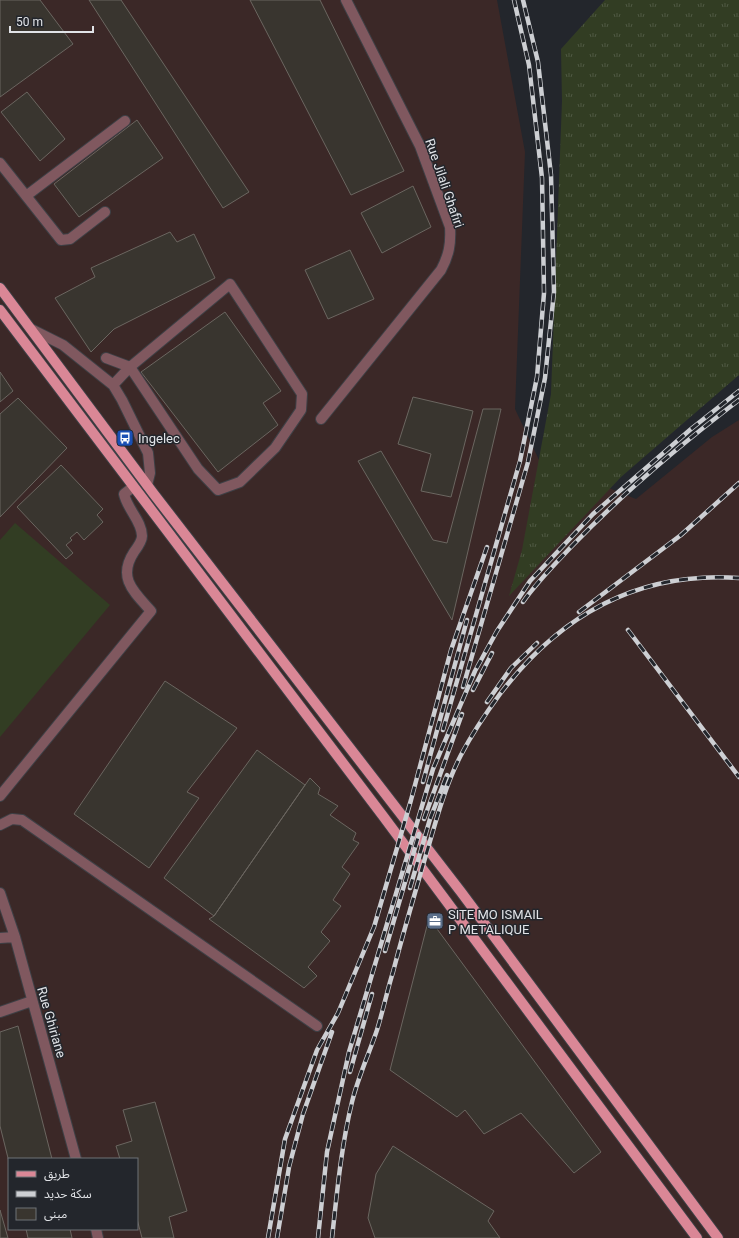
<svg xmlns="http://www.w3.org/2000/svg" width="739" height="1238" font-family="Roboto,'Noto Sans Arabic',sans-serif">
	<defs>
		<pattern id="grass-tufts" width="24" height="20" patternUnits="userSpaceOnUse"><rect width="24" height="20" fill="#323d23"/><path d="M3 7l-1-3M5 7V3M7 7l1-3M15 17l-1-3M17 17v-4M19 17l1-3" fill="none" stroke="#4f5943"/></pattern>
	</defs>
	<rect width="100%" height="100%" fill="#23262c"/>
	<path fill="#3b2827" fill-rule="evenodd" d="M0,0H497L525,152L515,409L539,460L636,499L712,437L739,420V1238H0ZM9,1159H137V1229H9Z"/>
	<path fill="url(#grass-tufts)" d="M605,0H739V375L621,477L509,596L522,550L551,394L562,101L561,49Z"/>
	<path fill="#323d23" d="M15,523L110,605L0,737V540Z"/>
	<path fill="#39352f" stroke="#6b6660" d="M0,0H40L73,44L0,97Z
		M89,0H121L249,192L223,208Z
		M250,0H320L404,171L351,195Z
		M27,92L65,139L40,161L1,112Z
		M137,120L163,158L79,217L54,184Z
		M413,186L431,227L382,253L361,213Z
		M170,232L177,242L194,234L215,278L114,329L91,352L55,298L95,277L91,268Z
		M350,250L374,299L328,319L305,270Z
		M225,312L281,391L263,403L278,425L218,472L141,372Z
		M0,372L13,391L0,402Z
		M413,397L473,411L451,497L421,491L431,454L398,444Z
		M18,398L67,448L0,517V414Z
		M483,409H501L452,620L358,461L381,451L433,540L447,543Z
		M61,465L103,509L97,515L103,522L84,540L77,532L70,538L72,540L66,545L73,553L66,559L17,507Z
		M165,681L237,728L187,792L199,798L149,868L74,814Z
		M257,750L305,785L214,916L164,878Z
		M310,778L320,788L318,794L338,806L330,815L356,833L353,840L359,843L342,867L350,874L333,900L341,906L321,932L330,941L308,967L317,976L304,988L209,919L214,916Z
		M429,918L601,1152L574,1173L521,1113L484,1134L465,1110L457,1117L390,1070Z
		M18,1026L52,1159H9V1162L0,1126V1032Z
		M155,1102L187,1211L169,1217L174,1238H142L137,1219V1159H120L116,1146L132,1141L123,1110Z
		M393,1146L494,1211L488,1221L500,1238H375L368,1218L376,1174Z
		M0,1210L8,1238H0Z
		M26,1229H70L72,1238H28Z"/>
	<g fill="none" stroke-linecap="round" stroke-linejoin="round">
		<g stroke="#3e4046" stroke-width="12">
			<path id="minor" d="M0,163L61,240L70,239L105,212
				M26,196L125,121
				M31,329L63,345L113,385L122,400L148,453L150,473L147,485
				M106,358L130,367L198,469L218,490L240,482L275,448L301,410L302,394L230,284L130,367L113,385
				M321,419L441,270C449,255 451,244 450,227L420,146L346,0
				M0,796L151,611C134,592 117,578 134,552C137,548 142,541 142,536C142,521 127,509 124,494L133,487
				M0,825L12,819L22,820L317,1026
				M0,893L15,937L76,1159
				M0,938L15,937
				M0,1012L32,1001
				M96,1229L98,1238"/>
		</g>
		<g stroke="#3e4046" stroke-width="12">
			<path id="major" d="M0,288L153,493L461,892L718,1238
				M0,310L383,816L697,1238"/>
		</g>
		<use href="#minor" stroke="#80585f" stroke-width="10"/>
		<use href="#major" stroke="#da8796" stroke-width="10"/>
		<g stroke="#cdcfd3" stroke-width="4.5">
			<path id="rail" d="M523,602C537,582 554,565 571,547C623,493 680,445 739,400
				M579,612L681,535L739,483
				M628,630L739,777
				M463,687L528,462L545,378L554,292L551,175L538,62L523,0
				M473,690L492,653
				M487,702L511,668L537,643
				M443,730L520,461L537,377L544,293L542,178L529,65L514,0
				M423,782L467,620
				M424,819L462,714
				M410,888L430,819L447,775
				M385,951L419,834
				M350,1072L372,994
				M268,1238L285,1139L317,1050L338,1013L374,927L411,800L451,650L487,547
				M277,1238L289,1167L303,1114L332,1032
				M318,1238L327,1152L349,1052L433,769L475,671L497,631L530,581L593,514L691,429L739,391
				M332,1238C337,1193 341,1147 352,1102C358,1077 369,1054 377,1030C383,1011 387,991 393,972C404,930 416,889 428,848C437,817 446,784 461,755C472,734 486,713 500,694C560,615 638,571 739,578"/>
		</g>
		<use href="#rail" stroke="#23262c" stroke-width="3" stroke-dasharray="9" stroke-linecap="butt"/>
	</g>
	<defs>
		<g id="bus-square" transform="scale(0.9)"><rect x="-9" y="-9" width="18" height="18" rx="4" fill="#1a4fb4" stroke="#23262c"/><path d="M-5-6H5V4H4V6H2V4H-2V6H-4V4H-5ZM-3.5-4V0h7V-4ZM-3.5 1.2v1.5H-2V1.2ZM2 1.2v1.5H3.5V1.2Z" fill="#fff"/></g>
		<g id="office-square" transform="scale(0.9)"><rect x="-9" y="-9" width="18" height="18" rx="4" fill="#5c6f8a" stroke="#23262c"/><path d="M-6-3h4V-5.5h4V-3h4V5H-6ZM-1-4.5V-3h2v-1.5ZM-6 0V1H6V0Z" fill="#fff"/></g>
	</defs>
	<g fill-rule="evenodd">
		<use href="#bus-square" x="125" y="438"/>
		<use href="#office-square" x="435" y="921"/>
	</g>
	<g text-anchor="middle" stroke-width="3" stroke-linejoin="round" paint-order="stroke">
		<g font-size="13" fill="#e1e3e7" stroke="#23262c">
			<text transform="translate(445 183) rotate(71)" y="5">Rue Jilali Ghafiri</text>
			<text transform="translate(52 1022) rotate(74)" y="5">Rue Ghiriane</text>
		</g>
		<g font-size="13" fill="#e1e3e7" stroke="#23262c" text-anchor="start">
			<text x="138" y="443">Ingelec</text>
			<text x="448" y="919">SITE MO ISMAIL<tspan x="448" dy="15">P METALIQUE</tspan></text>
		</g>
	</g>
	<rect x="8" y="1158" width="130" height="72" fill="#23262c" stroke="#6f7277"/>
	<rect x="16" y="1171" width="20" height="6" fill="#da8796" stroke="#6f7277"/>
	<text x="44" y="1178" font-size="12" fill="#e1e3e7">طريق</text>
	<rect x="16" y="1191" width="20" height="6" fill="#cdcfd3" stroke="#6f7277"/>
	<text x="44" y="1198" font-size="12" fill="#e1e3e7">سكة حديد</text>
	<rect x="16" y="1208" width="20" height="12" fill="#39352f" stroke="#6f7277"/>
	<text x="44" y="1218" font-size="12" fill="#e1e3e7">مبنى</text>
	<path d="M10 26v6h83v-6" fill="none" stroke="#e1e3e7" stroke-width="2"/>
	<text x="16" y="26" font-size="12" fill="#e1e3e7" stroke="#23262c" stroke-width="3" paint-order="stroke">50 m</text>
</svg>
